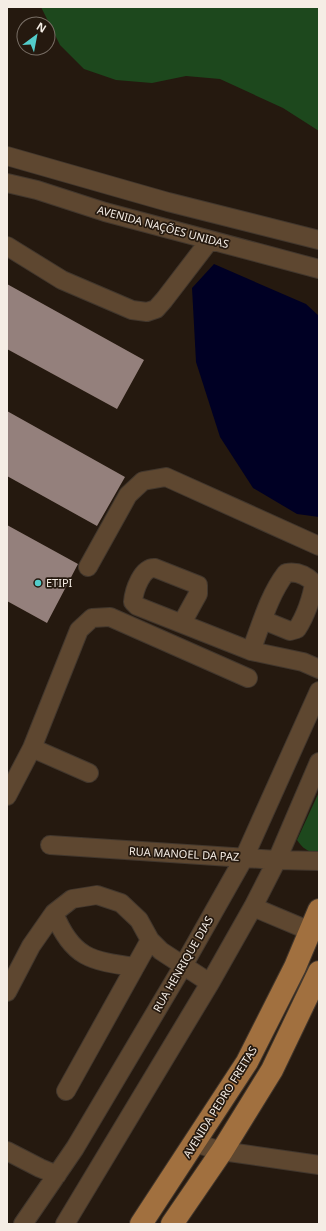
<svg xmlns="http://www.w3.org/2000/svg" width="326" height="1231" font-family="'Noto Sans',sans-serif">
	<rect width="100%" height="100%" fill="#25190f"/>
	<path fill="#1d481d" d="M41,7H319V131L283,108L220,79L186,76L152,83L116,80L84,69L60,45Z
		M319,792V852C309,853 303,849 297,840Z"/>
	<path fill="#000024" d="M214,264L306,304L319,316V517L297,514L253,488L220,437L196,362L192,288Z"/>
	<path fill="#94807c" d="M7,284L144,360L117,409L7,349Z
		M7,411L125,477L97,526L7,476Z
		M7,525L78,564L47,623L7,601Z"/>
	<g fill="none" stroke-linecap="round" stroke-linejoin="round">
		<g stroke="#42372d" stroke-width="20">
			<path id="minor" d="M7,156L168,202L319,240
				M7,183L37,190L105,212L319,269
				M7,246L62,280L132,310L147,312L156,309L164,300L210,240
				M88,567L128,495L143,481L166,477L319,546
				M182,623L198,594V585L155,568C142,567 134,590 133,602L137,606L251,651L303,662L319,669
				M251,651C261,625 269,595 286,573C297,571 306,575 314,583C312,598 305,617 297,629L290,631L263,620
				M32,748L79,630L92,618L110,617L248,678
				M7,796L32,748L89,773
				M50,845L277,860L319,861
				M253,907L310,931
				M54,913C72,958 91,961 135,967
				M7,992L31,946L54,913L72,899L97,895L121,903L139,920L150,940L161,951L210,983
				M66,1091L150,940
				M194,1143L222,1151L319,1165
				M7,1151L40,1168L57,1175
				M23,1224L75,1148L183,966L244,858L319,691
				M65,1224L210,983L253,907L277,860L319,762"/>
		</g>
		<g stroke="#42372d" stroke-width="24">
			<path id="major" d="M141,1224L247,1062L295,967L319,910
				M172,1224L222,1151L272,1070L319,972"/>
		</g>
		<use href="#minor" stroke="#5e4730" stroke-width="18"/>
		<use href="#major" stroke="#a1703f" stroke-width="22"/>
	</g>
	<circle fill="#53cdcb" stroke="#25190f" stroke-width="1.5" cx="38" cy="583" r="4"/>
	<g text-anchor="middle" stroke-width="3.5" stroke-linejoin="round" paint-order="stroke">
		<g font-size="11" fill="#f5ede5" stroke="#25190f">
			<text transform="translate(163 227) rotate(15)" y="4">AVENIDA NAÇÕES UNIDAS</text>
			<text transform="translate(184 854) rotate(3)" y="4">RUA MANOEL DA PAZ</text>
			<text transform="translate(183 964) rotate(-60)" y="4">RUA HENRIQUE DIAS</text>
			<text transform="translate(220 1102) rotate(-58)" y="4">AVENIDA PEDRO FREITAS</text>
		</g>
		<g font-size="11" fill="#f5ede5" stroke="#25190f" text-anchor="start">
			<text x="46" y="587">ETIPI</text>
		</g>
	</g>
	<rect width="326" height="1231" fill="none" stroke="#f5ede5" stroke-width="16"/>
	<g transform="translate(36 36) rotate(32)"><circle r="19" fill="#25190f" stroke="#786e65"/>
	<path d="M0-3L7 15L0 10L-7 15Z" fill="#53cdcb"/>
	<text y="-6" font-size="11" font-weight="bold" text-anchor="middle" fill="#f5ede5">N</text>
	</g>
</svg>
